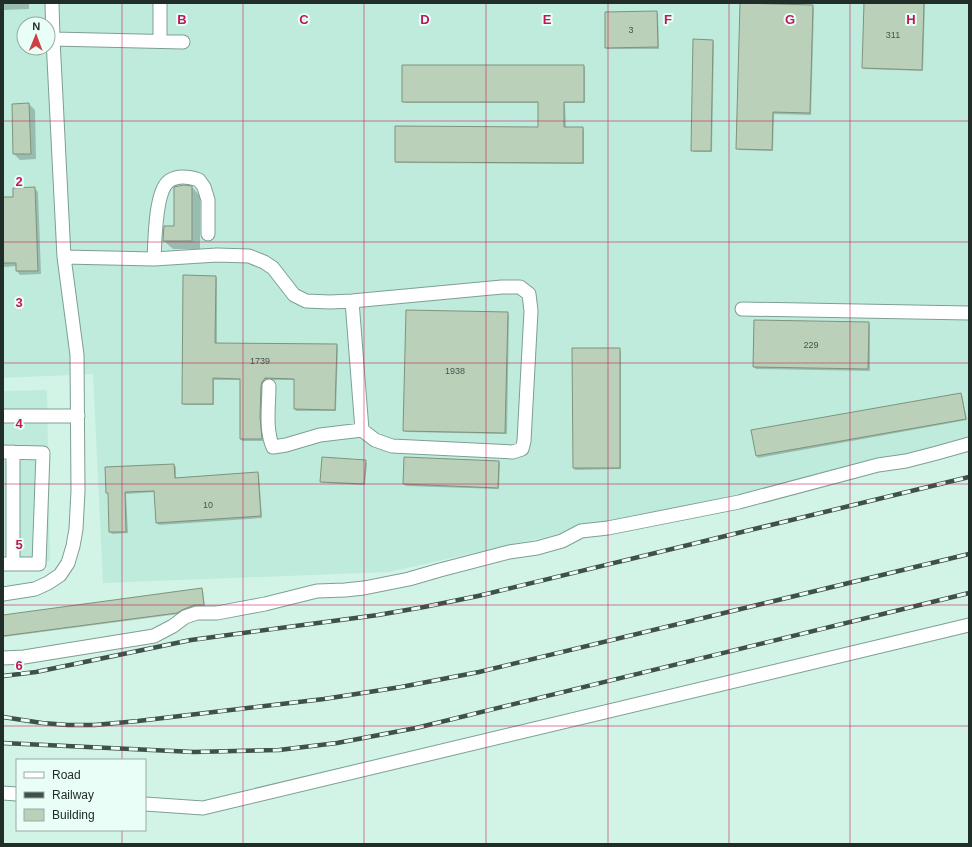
<svg xmlns="http://www.w3.org/2000/svg" width="972" height="847" font-family="Arial,sans-serif">
	<rect width="100%" height="100%" fill="#d1f4e7"/>
	<path fill="#bfebdc" fill-rule="evenodd" d="M3,3H969V443L389,572L103,583L93,374L3,378ZM24,24H48V48H24Z
		M47,390L50,561H3V391Z"/>
	<path fill="#0003" d="M3,3H29V9L3,10Z
		M865,3H925L923,71L865,69L863,68Z
		M812,6L814,8L811,115L774,114L773,151L739,150L738,148Z
		M657,12L658,14L659,49H608L606,48Z
		M713,41L714,42L712,152H694L692,150Z
		M584,66L585,68V103H565L566,128H582L584,129V164L397,163L396,162L539,128V103H405L403,101Z
		M29,104L35,110L36,159L20,160L14,154Z
		M192,187L200,196V249H173L164,241L175,227Z
		M34,188L38,192L41,274L20,275L17,271V266L3,267V198H14Z
		M216,277L217,278V344L336,345L338,347L336,411H296L295,409V380H267L263,384L262,388L261,419L263,441H242L241,439V380H214V405H185L183,403Z
		M508,313L509,315L507,434L406,432L404,430Z
		M755,321L869,323L870,325V371L756,369L754,367Z
		M619,349L621,351V469L575,470L574,468Z
		M961,394L962,395L967,420L758,458L757,456Z
		M405,458L499,462L500,463L499,489L406,486L404,484Z
		M365,461L367,463L365,485L323,483L321,481Z
		M174,465L176,467V478L258,473L259,475L262,518L159,525L157,523L155,492L126,494L128,533L112,534L110,532L109,494L107,492Z
		M202,590L203,591L205,606L197,607L179,614L4,637L3,636V616Z"/>
	<path fill="#bbd0b8" stroke="#7f937d" d="M740,3L813,5L810,113L773,112L772,150L736,149Z
		M864,3H924L922,70L862,68Z
		M657,11L658,47L605,48V12Z
		M693,39L713,40L711,151H691Z
		M402,65H584V102H564V127H583V163L395,162V126L538,127V102H402Z
		M29,103L31,154H13L12,104Z
		M184,185L192,186V241H163L164,226H174V187Z
		M35,187L38,271H16V263H3V197H13V188Z
		M183,275L216,276L215,343L337,344L335,410L294,409V379L265,378L262,382L261,386L260,417L262,439H240V379L213,378V404H182Z
		M406,310L508,312L505,433L403,431Z
		M754,320L869,322L868,369L753,367Z
		M572,348H620V468H573Z
		M961,393L966,419L756,456L751,430Z
		M322,457L366,460L364,484L320,482Z
		M404,457L499,461L498,488L403,484Z
		M174,464L175,478L258,472L261,516L156,523L154,491L125,492L126,532H109L108,493H106L105,467Z
		M202,588L204,605H194L182,610L177,613L3,636V615Z"/>
	<g fill="none" stroke-linecap="round" stroke-linejoin="round">
		<g stroke="#7e9f94" stroke-width="15">
			<path id="minor" d="M53,39L183,42
				M160,41V3
				M64,257L154,259L217,255L249,256L264,262L273,268L294,295L306,301L330,302L352,301L502,287H520L529,294L531,311L524,441L522,449L513,452L392,446L375,440L362,430L352,301
				M154,259C155,241 155,191 169,181C178,175 190,177 199,180L204,187L208,200V234
				M742,309L969,313
				M269,386C269,404 265,430 273,447L286,445L320,435L362,430
				M3,416H78
				M3,452L43,453L39,564H3
				M13,452V564
				M3,594L35,589L48,583L60,575L68,563L73,546L76,529L78,491L77,355L64,257L53,39L52,3
				M3,658L24,657L117,642L154,636L173,626L185,617L197,613H217L265,604L317,591L345,590L364,588L409,579L440,570L509,552L537,548L562,541L581,531L608,528L739,502L878,465L906,461L937,453L969,444
				M3,793L17,794
				M145,804L203,808L969,625"/>
		</g>
		<use href="#minor" stroke="#fff" stroke-width="13"/>
		<g stroke="#40514a" stroke-width="4.5">
			<path id="rail" d="M3,676L36,672L191,640L378,615L424,607L478,596L969,477
				M3,717L42,723L68,725H95L138,721L324,699L401,687L479,672L969,554
				M3,743L194,752L279,750L337,743L416,728L969,593"/>
		</g>
		<use href="#rail" stroke="#e9fef6" stroke-width="3" stroke-dasharray="9" stroke-linecap="butt"/>
	</g>
	<path fill="none" stroke="#c2185b" stroke-width="1" stroke-opacity="0.55" d="M122,3V760M243,3V844M364,3V844M486,3V844M608,3V844M729,3V844M850,3V844M3,121H969M3,242H969M3,363H969M3,484H969M3,605H969M3,726H969M122,830V844"/>
	<g text-anchor="middle" stroke-width="4" stroke-linejoin="round" paint-order="stroke">
		<g font-size="9" fill="#47564c">
			<text x="631" y="33">3</text>
			<text x="893" y="38">311</text>
			<text x="811" y="348">229</text>
			<text x="260" y="364">1739</text>
			<text x="455" y="374">1938</text>
			<text x="208" y="508">10</text>
		</g>
	</g>
	<g font-size="13" text-anchor="middle" font-weight="bold" fill="#c2185b" stroke="#e9fef6" stroke-width="4" stroke-linejoin="round" paint-order="stroke">
		<text x="182" y="24">B</text>
		<text x="304" y="24">C</text>
		<text x="425" y="24">D</text>
		<text x="547" y="24">E</text>
		<text x="668" y="24">F</text>
		<text x="790" y="24">G</text>
		<text x="911" y="24">H</text>
		<text x="19" y="186">2</text>
		<text x="19" y="307">3</text>
		<text x="19" y="428">4</text>
		<text x="19" y="549">5</text>
		<text x="19" y="670">6</text>
	</g>
	<rect width="972" height="847" fill="none" stroke="#202d28" stroke-width="8"/>
	<rect x="16" y="759" width="130" height="72" fill="#e9fef6" stroke="#99aaa4"/>
	<rect x="24" y="772" width="20" height="6" fill="#ffffff" stroke="#99aaa4"/>
	<text x="52" y="779" font-size="12" fill="#202d28">Road</text>
	<rect x="24" y="792" width="20" height="6" fill="#40514a" stroke="#99aaa4"/>
	<text x="52" y="799" font-size="12" fill="#202d28">Railway</text>
	<rect x="24" y="809" width="20" height="12" fill="#bbd0b8" stroke="#99aaa4"/>
	<text x="52" y="819" font-size="12" fill="#202d28">Building</text>
	<g transform="translate(36 36) rotate(1)"><circle r="19" fill="#e9fef6" stroke="#99aaa4"/>
	<path d="M0-3L7 15L0 10L-7 15Z" fill="#cf3f41"/>
	<text y="-6" font-size="11" font-weight="bold" text-anchor="middle" fill="#202d28">N</text>
	</g>
</svg>
